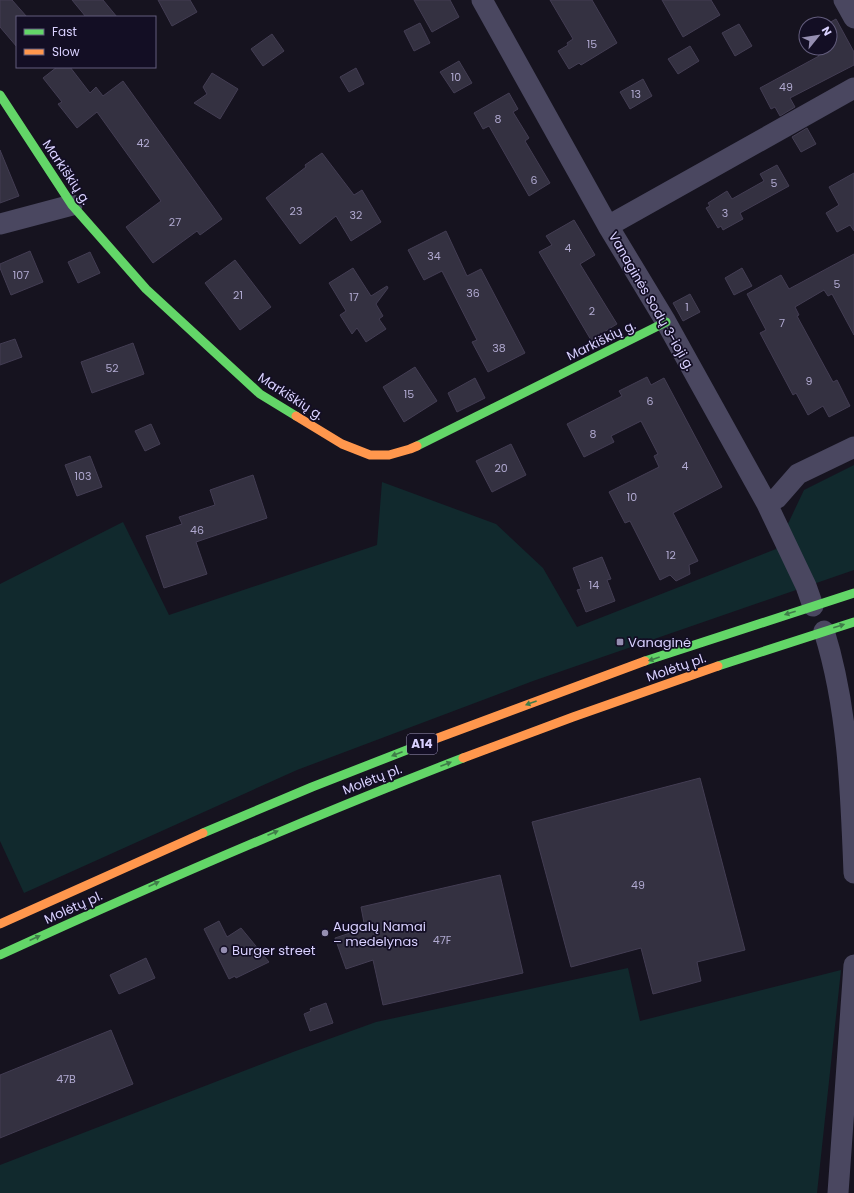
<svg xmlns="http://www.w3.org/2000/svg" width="854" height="1193" font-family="Poppins,sans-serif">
	<rect width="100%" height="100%" fill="#16131f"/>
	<path fill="#11292d" d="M854,465V570L533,681L297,770L24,893L0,841V584L123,522L169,615L377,545L382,482L496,524L543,568L577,627L776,549L804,490Z
		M628,968L640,1021L841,970L817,1193H0V1165L293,1052L376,1022Z"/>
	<path fill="#343141" stroke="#433d53" d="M0,0H12L27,17H17V47L0,27Z
		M72,0H103L117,17H86Z
		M158,0H190L197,12L172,26Z
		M414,0H450L459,17L432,32Z
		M550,0H592L617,43L581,65L579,63L569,69L558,51L568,45L567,43L573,39Z
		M662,0H711L720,15L683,37Z
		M836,19L854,52V65L790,98L795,107L780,116L775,107L771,109L760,88L819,56L814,48H830V24H827Z
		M420,23L430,43L414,51L404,31Z
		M739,24L752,46L735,56L722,33Z
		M272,34L284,51L263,66L251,49Z
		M690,46L699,61L678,74L668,59Z
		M459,61L472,83L454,93L440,72Z
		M57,67H70L90,93L96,87L103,96L123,81L222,219L200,235L197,231L153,263L126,227L161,201L97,112L77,128L58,104L62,102L43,78Z
		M356,68L364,84L349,92L340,77Z
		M212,73L238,89L220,119L194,103L207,94L203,87Z
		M643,79L652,96L630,109L620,92Z
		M509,93L518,109L513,112L529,138L525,141L550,183L529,196L489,126L483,129L474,113Z
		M807,128L816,144L801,152L792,137Z
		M0,150L19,196L0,203Z
		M322,153L354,195L362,190L381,222L351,241L336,216L300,244L266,198L306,167L305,165Z
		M777,165L789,186L740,213L743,219L723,230L721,226L718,228L706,208L710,206L708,203L727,191L732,199L764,181L760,174Z
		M854,173V231L850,225L837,232L826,213L839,205L829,187Z
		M574,220L595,255L580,264L617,324L591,340L539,252L552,245L546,236Z
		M446,231L467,276L481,269L525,353L488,372L472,342L477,340L442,271L424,280L408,250Z
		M30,251L43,282L11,295L0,268V264Z
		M90,252L100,273L78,283L68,262Z
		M854,254V335L832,294L828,296L824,290L795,307L799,315L797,316L833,382L837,380L850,406L829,417L823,406L808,415L796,393L793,395L760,333L766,330L747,294L781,275L789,289Z
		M235,260L271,307L240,330L205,283Z
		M353,268L371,296L387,286L388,288L376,304L383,316L379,319L386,329L366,342L357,328L352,334L340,315L346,311L329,283Z
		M742,268L752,286L734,295L725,278Z
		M690,294L700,312L683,321L673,303Z
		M15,339L22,357L0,365V344Z
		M133,343L144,374L92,393L81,362Z
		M415,367L437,401L404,422L383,387Z
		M647,377L651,385L664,378L722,487L673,513L698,561L689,565L690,574L676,581L670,575L660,580L630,521L625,523L609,492L659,467L654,456L658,454L641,421L611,436L614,442L584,457L567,424L622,396L619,391Z
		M475,378L485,398L457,412L448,393Z
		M151,424L160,444L145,451L135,431Z
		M511,444L526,475L492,492L476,461Z
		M90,456L102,487L77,496L65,465Z
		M253,475L267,518L196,542L207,574L164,588L146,536L182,524L179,517L215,505L210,490Z
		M602,557L611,579L607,580L615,601L586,612L577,590L581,589L573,568Z
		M700,778L745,950L697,962L701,981L653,994L641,948L571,967L532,822Z
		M500,875L523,973L383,1005L373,960L346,969L335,938L365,928L361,907Z
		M219,921L227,937L241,928L269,962L236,978L235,976L229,979L204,929Z
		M146,958L155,978L119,994L110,975Z
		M326,1003L333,1023L310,1031L304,1014L311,1011L310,1009Z
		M111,1030L133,1084L0,1138V1075Z"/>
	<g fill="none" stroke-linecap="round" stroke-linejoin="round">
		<path stroke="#4a4760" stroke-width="21" d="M482,0L608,226L666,322L767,504L806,586L813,606
			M844,0L854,18
			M0,224L72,205
			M608,226L854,88
			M767,504L777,498L798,474L854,447
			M824,631C848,707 851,793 854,873
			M838,1193L854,965"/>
		<path stroke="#63d668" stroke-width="9" d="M0,95L72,205L146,289L260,394L296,416
			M417,446L666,322
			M645,661L854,593
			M718,666L854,622
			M203,833L312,787L435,739
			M0,955C153,885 307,818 463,758"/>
		<path stroke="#ff974d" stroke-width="9" d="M296,416L342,444L370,455H389L410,449L417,446
			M435,739L645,661
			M463,758L573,717L718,666
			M0,924L203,833"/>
	</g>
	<defs><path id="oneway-solid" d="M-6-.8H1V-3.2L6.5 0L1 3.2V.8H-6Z"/></defs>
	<g fill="#3f7c49">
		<use href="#oneway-solid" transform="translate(790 613) rotate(162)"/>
		<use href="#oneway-solid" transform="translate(839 626) rotate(-17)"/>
		<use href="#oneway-solid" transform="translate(654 659) rotate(161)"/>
		<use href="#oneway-solid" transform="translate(531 703) rotate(160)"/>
		<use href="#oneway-solid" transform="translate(397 754) rotate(159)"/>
		<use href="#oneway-solid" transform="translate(446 764) rotate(-21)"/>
		<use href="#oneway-solid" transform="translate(273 833) rotate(-23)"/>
		<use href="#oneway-solid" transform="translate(154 884) rotate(-24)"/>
		<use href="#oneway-solid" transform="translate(35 938) rotate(-25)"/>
	</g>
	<g fill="#958eb1" stroke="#130e24" stroke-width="1.5">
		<rect x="616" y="638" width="8" height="8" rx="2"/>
		<circle cx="325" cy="933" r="4"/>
		<circle cx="224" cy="950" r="4"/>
	</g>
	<g text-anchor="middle" stroke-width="3.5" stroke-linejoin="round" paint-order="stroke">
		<g font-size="11" fill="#b0a9d0">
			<text x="592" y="48">15</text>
			<text x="456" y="81">10</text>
			<text x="786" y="91">49</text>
			<text x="636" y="98">13</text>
			<text x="498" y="123">8</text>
			<text x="143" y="147">42</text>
			<text x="534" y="184">6</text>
			<text x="774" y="187">5</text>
			<text x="296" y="215">23</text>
			<text x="725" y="217">3</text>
			<text x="356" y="219">32</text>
			<text x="175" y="226">27</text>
			<text x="568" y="252">4</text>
			<text x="434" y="260">34</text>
			<text x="21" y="279">107</text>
			<text x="837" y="288">5</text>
			<text x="473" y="297">36</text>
			<text x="238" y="299">21</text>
			<text x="354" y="301">17</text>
			<text x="687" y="311">1</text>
			<text x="592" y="315">2</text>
			<text x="782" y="327">7</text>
			<text x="499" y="352">38</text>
			<text x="112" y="372">52</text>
			<text x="809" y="385">9</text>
			<text x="409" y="398">15</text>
			<text x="650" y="405">6</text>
			<text x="593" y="438">8</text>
			<text x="685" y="470">4</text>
			<text x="501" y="472">20</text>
			<text x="83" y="480">103</text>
			<text x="632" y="501">10</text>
			<text x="197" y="534">46</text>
			<text x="671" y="559">12</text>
			<text x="594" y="589">14</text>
			<text x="638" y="889">49</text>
			<text x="442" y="944">47F</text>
			<text x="66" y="1083">47B</text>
		</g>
		<rect fill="#130e24" stroke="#9e96bd" stroke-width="1" x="407" y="734" width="30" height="20" rx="3"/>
		<g font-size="12" font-weight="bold" fill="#d9d1ff">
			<text x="422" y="748">A14</text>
		</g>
		<g font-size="13" fill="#d9d1ff" stroke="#130e24">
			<text transform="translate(67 172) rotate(56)" y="5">Markiškių g.</text>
			<text transform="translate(652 301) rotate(60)" y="5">Vanaginės Sodų 3-ioji g.</text>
			<text transform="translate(601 340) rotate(-26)" y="5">Markiškių g.</text>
			<text transform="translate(291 396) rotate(33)" y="5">Markiškių g.</text>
			<text transform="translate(676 667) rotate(-19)" y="5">Molėtų pl.</text>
			<text transform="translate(372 779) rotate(-21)" y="5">Molėtų pl.</text>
			<text transform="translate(73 907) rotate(-24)" y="5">Molėtų pl.</text>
		</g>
		<g font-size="13" fill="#d9d1ff" stroke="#130e24" text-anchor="start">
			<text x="628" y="647">Vanaginė</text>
			<text x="333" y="931">Augalų Namai<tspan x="333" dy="15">– medelynas</tspan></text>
			<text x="232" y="955">Burger street</text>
		</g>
	</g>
	<rect x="16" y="16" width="140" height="52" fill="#130e24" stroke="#625c7c"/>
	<rect x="24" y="29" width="20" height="6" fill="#63d668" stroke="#625c7c"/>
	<text x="52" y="36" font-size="12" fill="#d9d1ff">Fast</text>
	<rect x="24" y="49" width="20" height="6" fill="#ff974d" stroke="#625c7c"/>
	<text x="52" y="56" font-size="12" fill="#d9d1ff">Slow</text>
	<g transform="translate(818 36) rotate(60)"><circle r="19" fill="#130e24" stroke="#625c7c"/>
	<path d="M0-3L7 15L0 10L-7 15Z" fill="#958eb1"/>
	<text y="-6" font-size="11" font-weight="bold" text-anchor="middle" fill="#d9d1ff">N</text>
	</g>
</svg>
